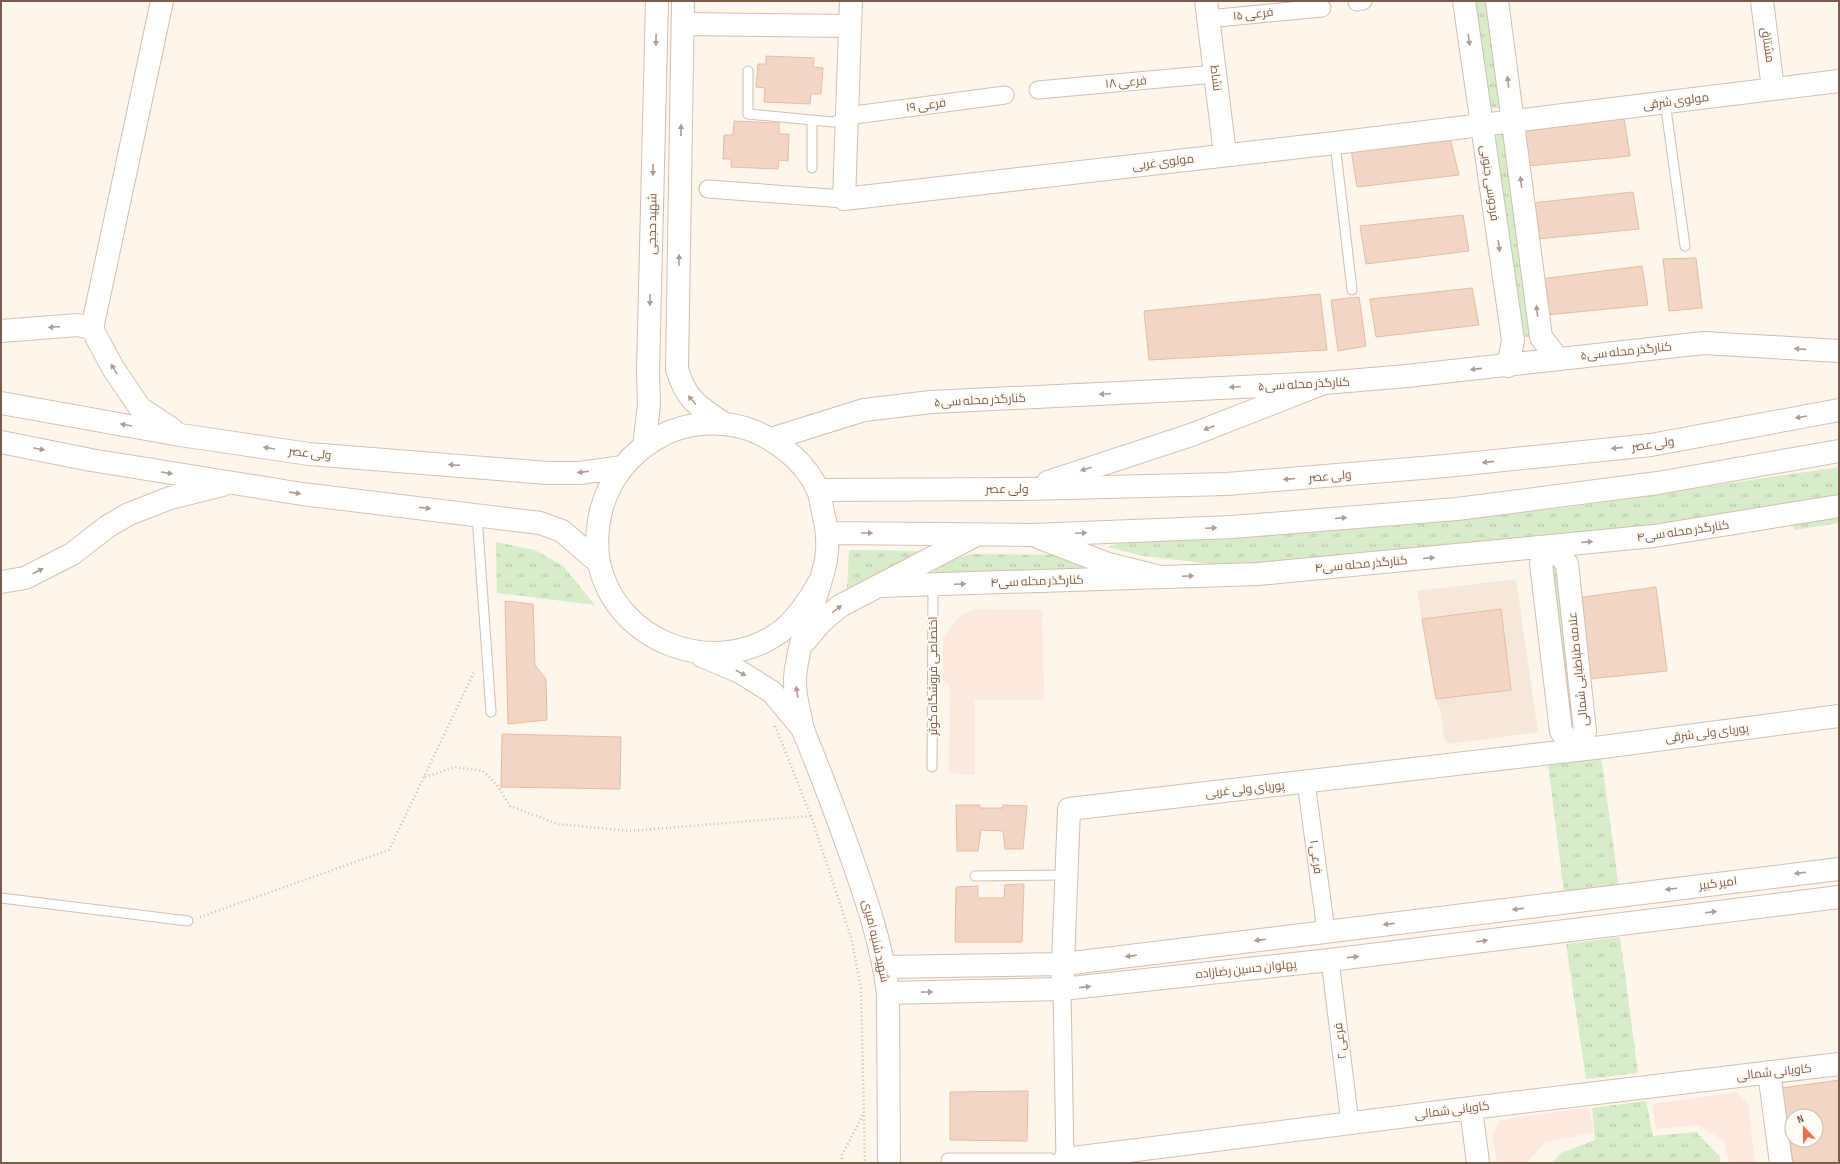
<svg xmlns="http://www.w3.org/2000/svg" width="1840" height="1164" font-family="'Sofia Sans Condensed',Cairo,sans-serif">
	<defs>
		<pattern id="grass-tufts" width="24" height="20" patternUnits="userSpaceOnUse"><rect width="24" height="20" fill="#d8ecc9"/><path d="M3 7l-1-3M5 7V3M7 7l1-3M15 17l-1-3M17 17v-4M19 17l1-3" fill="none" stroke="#b4c2a5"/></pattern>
	</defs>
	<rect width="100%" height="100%" fill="#fdf6ec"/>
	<path fill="#f5e8da" d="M1516,579L1538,732L1450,744L1444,739L1441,713L1436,699L1417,591Z"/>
	<path fill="#fde8e0" d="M974,609L1042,610L1044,700H975V775L949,773L950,685L943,682V638L959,617Z
		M1736,1092L1748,1103L1755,1163H1729L1724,1141L1699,1125L1656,1129L1652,1104Z
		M1585,1108L1590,1111L1593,1133L1545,1142L1527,1163H1497L1492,1134L1501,1120Z"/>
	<path fill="url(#grass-tufts)" d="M1472,1H1487L1502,108L1485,109Z
		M1507,130L1536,336L1518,338L1493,132Z
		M1839,467V495L1691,521L1375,556L1238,567L1143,556L1108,547L1122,542L1414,523L1570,507Z
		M1839,515V523L1794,530L1792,523Z
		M496,542L535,550L563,566L595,605L497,593Z
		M849,550L924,551L847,590Z
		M973,554L1062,555L1124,567L931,575L944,561Z
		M1555,554L1581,730L1568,731L1545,567Z
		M1601,755L1619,888L1564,894L1548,762Z
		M1620,937L1638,1073L1586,1079L1566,944Z
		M1646,1101L1653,1136L1696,1132L1719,1156L1721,1163H1552L1561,1153L1595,1140L1592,1108Z"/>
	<path fill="#f3d5c3" stroke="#e6bba3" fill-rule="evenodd" d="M766,56L814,58L813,67L823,68L821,94H811L810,104L764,102L765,88L756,87L758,64H766Z
		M1624,118L1630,156L1528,166L1523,130Z
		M734,121L779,123V134H789L788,161L779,160L778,169L731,167V159H723L724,135H733Z
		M1450,138L1459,175L1357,187L1351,149Z
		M1633,192L1639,229L1537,239L1532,203Z
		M1463,215L1469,251L1366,264L1360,226Z
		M1696,258L1702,308L1669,311L1663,259Z
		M1642,266L1648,305L1546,315L1541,279Z
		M1472,288L1479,325L1376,337L1370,299Z
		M1320,294L1327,350L1149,360L1144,311Z
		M1359,297L1366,346L1338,351L1331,300Z
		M1656,587L1667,671L1588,679L1577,598Z
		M505,601L533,604L535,665L546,679L547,720L508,724Z
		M1501,609L1511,690L1436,699L1422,619Z
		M502,734L621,737L620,789L501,787Z
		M956,805H980V808H1003V805L1027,806L1023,849H1005L1003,831L981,830L978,851H957Z
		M1024,884L1022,942H955L956,887L978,886V898H1004L1005,885Z
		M1839,1080V1163H1793L1782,1088ZM1792,1116H1816V1140H1792Z
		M1028,1091L1027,1141L950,1140V1092Z"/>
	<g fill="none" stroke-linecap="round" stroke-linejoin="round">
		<g stroke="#d1beb0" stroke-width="11">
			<path id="service" d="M748,71V114L833,122L846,117
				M1665,102L1685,246
				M1335,143L1352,290
				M812,168V120
				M477,516L491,712
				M932,767L933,585
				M975,876L1067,875
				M1,898L188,921"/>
		</g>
		<g stroke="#d1beb0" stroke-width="15">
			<path id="pedestrian" d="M948,1160H1050"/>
		</g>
		<g stroke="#d1beb0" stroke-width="19">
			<path id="minor" d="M1357,2L1363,1
				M1208,19L1322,8
				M1038,90L1215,74
				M847,116L1005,95
				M708,189L844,199
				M1306,782L1326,931
				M1330,960L1350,1123
				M1062,989L1065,1159"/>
		</g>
		<g stroke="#d1beb0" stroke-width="24">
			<path id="tertiary" d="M683,1L677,369C686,400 698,406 723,423
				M851,1L844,199L1335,143L1839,81
				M1206,1L1225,154
				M1464,1L1513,340L1508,366
				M1497,1L1541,337L1557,358
				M1762,1L1773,89
				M683,24L850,26
				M92,329L162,1
				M771,439L864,410L931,402L1324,383L1407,376L1704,343L1839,351
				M644,446L649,405L648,371L657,1
				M1552,546L1567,564L1585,731L1575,750L1561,731L1541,564Z
				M879,586L1258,574L1654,536L1839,506
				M803,730C820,771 835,811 850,853C866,898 882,945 888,993L889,1163
				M885,967L1064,964L1839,869
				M1062,989L1069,809L1603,747L1839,716
				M888,993L1062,989L1330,960L1839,897
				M1769,1072L1781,1163
				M1471,1108L1478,1163
				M1065,1159L1471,1108L1839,1064"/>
		</g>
		<g stroke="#d6c0b0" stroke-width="24">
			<path id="secondary" d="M1,331L78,325L92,329L113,368L140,408L172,429
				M1,403L180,435L309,454L547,473H580L622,467
				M1,442L91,460L302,494L540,523L562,531L599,563
				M1048,482L1191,435L1324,383
				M818,490L1026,489L1227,484L1446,466L1651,445L1839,410
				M828,533L1032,535L1232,527L1457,509L1658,483L1839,451
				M1040,538L1108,564L1160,577
				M1,582L25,578L72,554L108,526L129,514L170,498L222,485
				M806,640L821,622L840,606L976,535
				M702,656L740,672L772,692L802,728
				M803,730C800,714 794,694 795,678C798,638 818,599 826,560C829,543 827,528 823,512C821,505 821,497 818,491C808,465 781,443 756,432C726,419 687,421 659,437C630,453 609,479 601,511C597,528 596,546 599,563C616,643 715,679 780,632C797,619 808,602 818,584"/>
		</g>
		<path stroke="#d9b8a5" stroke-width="2.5" stroke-dasharray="1 3" stroke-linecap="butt" d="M775,726L811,816L851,937L861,988L865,1163
			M425,777L456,767L483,771L497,785L510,806L558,824L630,831L811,816
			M200,917L389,850L475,670
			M842,1163V1155L864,1113"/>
		<use href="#service" stroke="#fff" stroke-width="9"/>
		<use href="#pedestrian" stroke="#fff" stroke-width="13"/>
		<use href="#minor" stroke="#fff" stroke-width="17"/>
		<use href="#tertiary" stroke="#fff" stroke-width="22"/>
		<use href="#secondary" stroke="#fff" stroke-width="22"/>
	</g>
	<defs><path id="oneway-solid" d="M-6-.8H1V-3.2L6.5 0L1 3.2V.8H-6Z"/></defs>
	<g fill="#af9d94">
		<use href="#oneway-solid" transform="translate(656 40) rotate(91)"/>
		<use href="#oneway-solid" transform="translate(1469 40) rotate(82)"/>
		<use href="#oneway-solid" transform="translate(1508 82) rotate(-97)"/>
		<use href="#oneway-solid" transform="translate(681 130) rotate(-89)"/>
		<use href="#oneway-solid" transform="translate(653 170) rotate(91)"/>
		<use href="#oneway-solid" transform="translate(1521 182) rotate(-97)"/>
		<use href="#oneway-solid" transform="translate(1499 246) rotate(82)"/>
		<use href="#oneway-solid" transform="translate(679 260) rotate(-89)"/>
		<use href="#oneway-solid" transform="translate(650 300) rotate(91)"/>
		<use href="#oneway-solid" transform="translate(1537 311) rotate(-97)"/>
		<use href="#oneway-solid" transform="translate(54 327) rotate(176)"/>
		<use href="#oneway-solid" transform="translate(1800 349) rotate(-176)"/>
		<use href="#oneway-solid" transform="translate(114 369) rotate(-122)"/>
		<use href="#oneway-solid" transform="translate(1476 369) rotate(174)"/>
		<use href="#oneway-solid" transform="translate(1235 387) rotate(177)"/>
		<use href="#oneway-solid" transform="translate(1105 394) rotate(177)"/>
		<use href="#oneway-solid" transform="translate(692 400) rotate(-132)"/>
		<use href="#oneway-solid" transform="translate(1801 417) rotate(170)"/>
		<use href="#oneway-solid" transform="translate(126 425) rotate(-170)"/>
		<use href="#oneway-solid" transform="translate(1209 428) rotate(159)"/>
		<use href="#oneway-solid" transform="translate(269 448) rotate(-171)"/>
		<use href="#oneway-solid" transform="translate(1617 448) rotate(174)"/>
		<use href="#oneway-solid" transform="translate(39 449) rotate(12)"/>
		<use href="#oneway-solid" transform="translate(1488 462) rotate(174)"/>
		<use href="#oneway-solid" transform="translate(454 465) rotate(-176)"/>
		<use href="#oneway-solid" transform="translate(1086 469) rotate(162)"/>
		<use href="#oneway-solid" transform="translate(583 472) rotate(173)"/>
		<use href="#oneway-solid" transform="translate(167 473) rotate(9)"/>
		<use href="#oneway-solid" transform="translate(1289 479) rotate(175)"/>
		<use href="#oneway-solid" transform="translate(295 493) rotate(9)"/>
		<use href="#oneway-solid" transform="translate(425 508) rotate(7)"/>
		<use href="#oneway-solid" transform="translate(1341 518) rotate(-5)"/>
		<use href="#oneway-solid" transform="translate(1211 528) rotate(-2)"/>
		<use href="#oneway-solid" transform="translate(867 533)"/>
		<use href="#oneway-solid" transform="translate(1081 533) rotate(-2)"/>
		<use href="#oneway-solid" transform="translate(1587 542) rotate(-5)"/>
		<use href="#oneway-solid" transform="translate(1429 558) rotate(-5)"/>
		<use href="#oneway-solid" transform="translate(38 571) rotate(-27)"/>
		<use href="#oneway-solid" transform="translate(1188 576) rotate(-2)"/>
		<use href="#oneway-solid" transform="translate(960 584) rotate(-2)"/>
		<use href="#oneway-solid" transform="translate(837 609) rotate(-38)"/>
		<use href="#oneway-solid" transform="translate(741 673) rotate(28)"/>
		<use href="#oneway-solid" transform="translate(797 692) rotate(-100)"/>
		<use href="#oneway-solid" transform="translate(1800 873) rotate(173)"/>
		<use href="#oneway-solid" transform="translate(1671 889) rotate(173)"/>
		<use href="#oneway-solid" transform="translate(1518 909) rotate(173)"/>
		<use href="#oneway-solid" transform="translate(1711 912) rotate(-7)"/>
		<use href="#oneway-solid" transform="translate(1389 924) rotate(173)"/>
		<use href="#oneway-solid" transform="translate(1260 940) rotate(173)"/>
		<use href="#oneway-solid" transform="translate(1482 941) rotate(-7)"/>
		<use href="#oneway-solid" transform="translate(1131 956) rotate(173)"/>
		<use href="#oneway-solid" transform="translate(1353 957) rotate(-7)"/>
		<use href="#oneway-solid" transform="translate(1085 987) rotate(-6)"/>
		<use href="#oneway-solid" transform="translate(927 992) rotate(-1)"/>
	</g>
	<g text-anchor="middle" stroke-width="4" stroke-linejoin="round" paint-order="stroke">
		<g font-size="12" fill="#7a5c4d" stroke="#fffaf3">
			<text transform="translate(1253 14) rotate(-6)" y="4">فرعی ۱۵</text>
			<text transform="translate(1768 45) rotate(82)" y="4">مشتاق</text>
			<text transform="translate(1216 78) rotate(83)" y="4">نشاط</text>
			<text transform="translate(1126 82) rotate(-5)" y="4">فرعی ۱۸</text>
			<text transform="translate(1676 101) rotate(-7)" y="4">مولوی شرقی</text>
			<text transform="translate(926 105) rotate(-8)" y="4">فرعی ۱۹</text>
			<text transform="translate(1163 162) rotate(-7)" y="4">مولوی غربی</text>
			<text transform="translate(1490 183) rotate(82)" y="4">فردوسی جنوبی</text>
			<text transform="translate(652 224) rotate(-89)" y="4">شهید حججی</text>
			<text transform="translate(1626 351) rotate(-6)" y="4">کنارگذر محله سی۵</text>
			<text transform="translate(1304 384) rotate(-3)" y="4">کنارگذر محله سی۵</text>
			<text transform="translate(980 400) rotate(-3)" y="4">کنارگذر محله سی۵</text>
			<text transform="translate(1653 444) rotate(-8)" y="4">ولی عصر</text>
			<text transform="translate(310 453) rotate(6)" y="4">ولی عصر</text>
			<text transform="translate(1330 476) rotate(-5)" y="4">ولی عصر</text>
			<text x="1007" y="493">ولی عصر</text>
			<text transform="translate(1683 531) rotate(-8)" y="4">کنارگذر محله سی۴</text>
			<text transform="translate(1361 564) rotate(-5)" y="4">کنارگذر محله سی۴</text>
			<text transform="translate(1037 581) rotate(-2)" y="4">کنارگذر محله سی۴</text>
			<text transform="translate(1578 669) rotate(-96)" y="4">علامه طباطبایی شمالی</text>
			<text transform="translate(933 676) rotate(-90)" y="4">اختصاصی فروشگاه کوثر</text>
			<text transform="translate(1707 733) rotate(-7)" y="4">پوریای ولی شرقی</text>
			<text transform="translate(1245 789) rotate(-6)" y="4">پوریای ولی غربی</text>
			<text transform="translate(1316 857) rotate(82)" y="4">فرعی ۱</text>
			<text transform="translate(1718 883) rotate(-7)" y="4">امیر کبیر</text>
			<text transform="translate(876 941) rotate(77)" y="4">شهید شنبه امیری</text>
			<text transform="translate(1246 969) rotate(-6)" y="4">پهلوان حسین رضازاده</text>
			<text transform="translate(1340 1041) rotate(-97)" y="4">فرعی ۲</text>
			<text transform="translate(1774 1072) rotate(-6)" y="4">کاویانی شمالی</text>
			<text transform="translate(1452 1110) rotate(-7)" y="4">کاویانی شمالی</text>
		</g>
	</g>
	<rect width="1840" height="1164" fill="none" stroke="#7a5c4d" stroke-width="4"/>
	<g transform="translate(1804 1128) rotate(338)"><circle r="19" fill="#fffaf3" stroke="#cabbb1"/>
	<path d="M0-3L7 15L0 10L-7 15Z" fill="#e76f51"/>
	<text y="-6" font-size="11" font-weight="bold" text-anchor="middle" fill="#7a5c4d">N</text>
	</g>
</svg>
